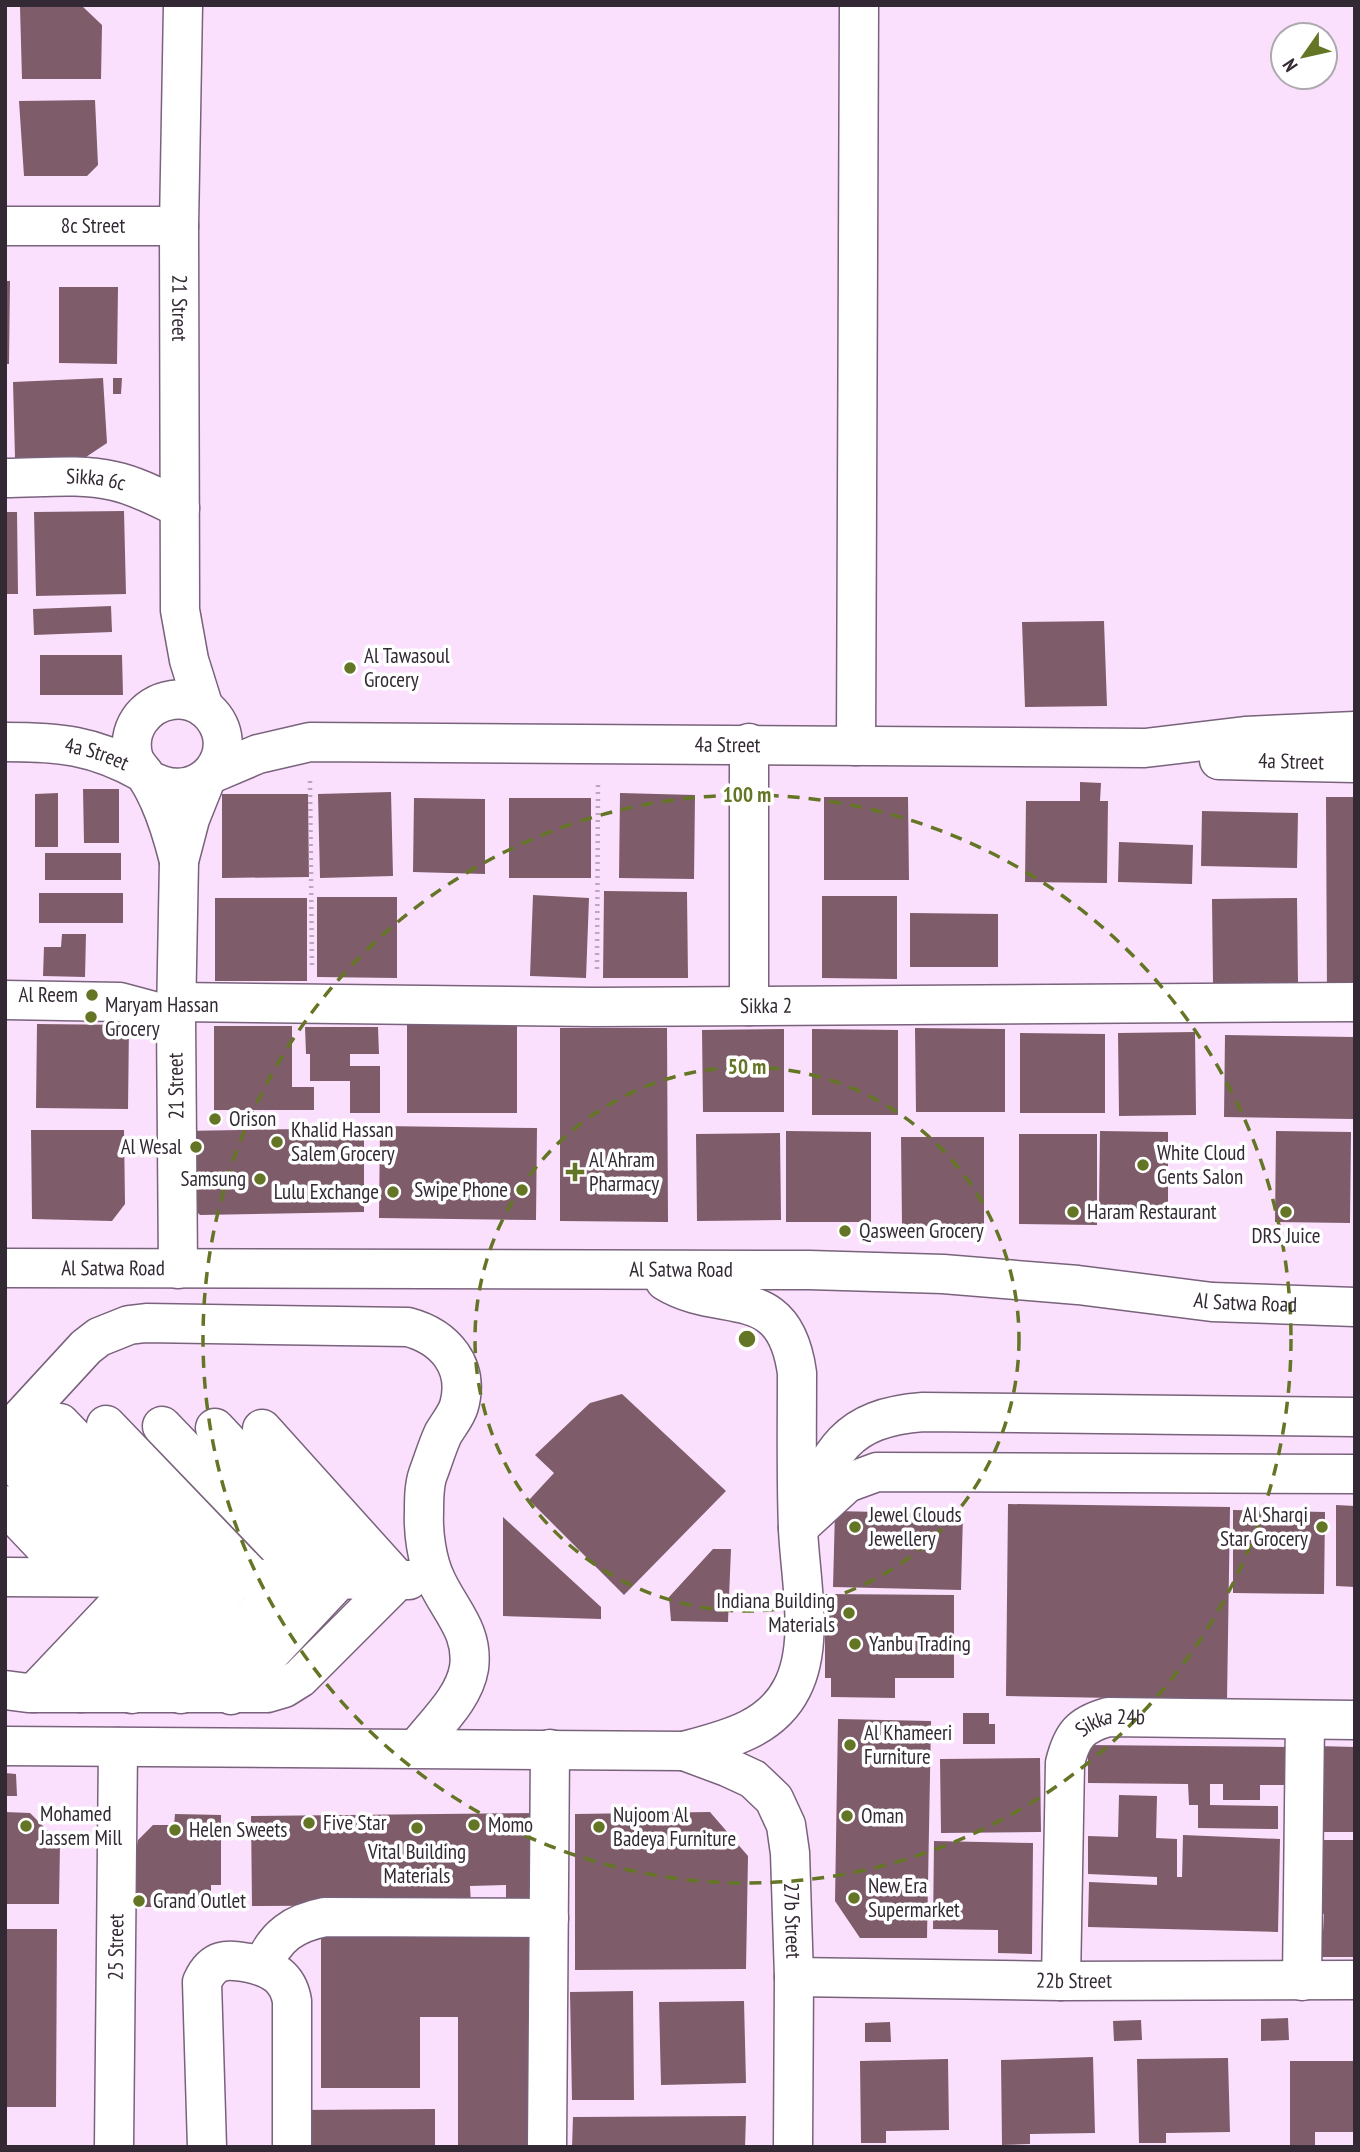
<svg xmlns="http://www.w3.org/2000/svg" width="1360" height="2152" font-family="'PT Sans Narrow',sans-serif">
	<rect width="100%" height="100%" fill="#fbe0fe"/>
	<path fill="#7e5c69" d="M81,5L102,25L101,79H22L20,7Z
		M95,100L98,165L87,176H24L19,101Z
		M5,281H10L9,364H5Z
		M59,287H118L117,364L59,363Z
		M103,378L107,443L86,457L15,458L13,382Z
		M113,378H122L121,394H113Z
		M124,511L126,594L36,596L34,512Z
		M5,512H17L18,594H5Z
		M111,606L112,632L34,635L33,609Z
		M1104,621L1107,706L1025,707L1022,622Z
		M40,655H122L123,695H40Z
		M1080,782L1101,783L1100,801H1108L1107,883L1025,882L1026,801H1080Z
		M83,789H119V843H84Z
		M391,792L393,876L320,878L318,794Z
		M58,793V847H35V794Z
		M620,793L695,795L694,879L619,878Z
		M222,794H308L309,877L222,878Z
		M824,797H908L909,880H824Z
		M1326,797H1355V997H1327Z
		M414,798L485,799V874L413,872Z
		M509,798H591V878H509Z
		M1202,811L1298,813L1297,868L1201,866Z
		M1119,842L1193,845L1192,884L1118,882Z
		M45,853H121V880H45Z
		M604,891L687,892L688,978H603Z
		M39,893H123V923H39Z
		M533,895L589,898L586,978L530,976Z
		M822,896H897V979L822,978Z
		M317,897H397V978L317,977Z
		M215,898H307V981H215Z
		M1297,898L1298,984H1213L1212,899Z
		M910,913L998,914V967H910Z
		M62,934H86L85,977L43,976L44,947H61Z
		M407,1023H517V1113H407Z
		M37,1024L129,1025L128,1109L36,1108Z
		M214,1026H292V1087H314V1110H214Z
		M305,1027H378L379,1054H350V1066H380V1113H350V1081H310V1054H306Z
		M560,1028H667L668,1222L560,1221Z
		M915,1028L1005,1029V1112H916Z
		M784,1029V1112H703L702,1030Z
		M812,1029L898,1030V1115H812Z
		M1195,1032L1196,1115L1119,1116L1118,1033Z
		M1020,1033L1105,1034V1113H1020Z
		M1225,1035L1354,1037L1353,1119L1224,1117Z
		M380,1126L537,1128L536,1220L379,1218Z
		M364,1128V1212L200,1215L183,1198L182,1131Z
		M31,1130H124L125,1204L112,1221L32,1219Z
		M786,1131L871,1132V1222H786Z
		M1100,1131L1168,1132V1209L1099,1208Z
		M1276,1131L1351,1132L1350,1223L1275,1222Z
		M780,1133L781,1220L697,1221L696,1134Z
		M1019,1134H1097V1225L1019,1224Z
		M901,1137H984V1226H902Z
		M622,1394L726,1491L624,1595L529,1500L554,1473L535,1455L590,1403Z
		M1008,1504L1230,1507L1227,1700L1006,1696Z
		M1336,1505L1355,1506V1587L1336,1586Z
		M1233,1510L1325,1512L1324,1594L1233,1593Z
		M835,1511L963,1514L961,1590L833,1587Z
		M503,1517L601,1607V1619L503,1616Z
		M713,1549H731L728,1622L671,1621L669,1597Z
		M825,1594L954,1595V1678H895V1698L831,1697V1678H825Z
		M963,1713H989V1724H995V1744H963Z
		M838,1719L931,1721L927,1938H860L835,1901Z
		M1088,1745L1287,1747V1785H1260V1800H1223V1784H1210V1805L1278,1806V1829L1198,1828V1805H1189L1188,1784L1088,1783Z
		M1317,1746L1355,1747V1832H1317Z
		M1040,1758L1041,1832L941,1833L940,1759Z
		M5,1773L16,1774L17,1796H5Z
		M1119,1795L1157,1796L1156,1838L1177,1839V1877H1182L1183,1835L1280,1839L1278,1932L1088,1927L1089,1882L1157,1885V1877L1088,1874V1836L1118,1837Z
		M5,1812L30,1813L60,1843L59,1904H5Z
		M710,1812L748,1856L746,1969L575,1970V1814Z
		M540,1813L542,1905L506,1906V1885L470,1886L471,1905L252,1906L251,1816Z
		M175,1814L221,1815V1885H211V1907H125L138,1840L153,1825H174Z
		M1323,1840H1355V1957H1319V1933L1323,1932L1324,1914H1305V1883H1323Z
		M934,1841L1033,1843L1032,1954L998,1953V1930L933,1929Z
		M5,1929H57L56,2107H5Z
		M321,1932L540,1933V2147H458V2017H420V2088H321Z
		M633,1991L634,2100H572L570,1992Z
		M744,2001L746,2083L661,2085L659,2002Z
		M1288,2018L1289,2040L1261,2041V2019Z
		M1141,2020L1142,2040L1114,2041L1113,2021Z
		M890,2022L891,2042H865V2023Z
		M1093,2057L1095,2133L1030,2134V2144L1002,2145L1001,2060Z
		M1228,2058L1230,2132L1166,2133V2143H1139L1137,2059Z
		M948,2059L949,2130L886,2131V2143H861L860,2061Z
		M1290,2061H1355V2132H1315V2145H1290Z
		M435,2109V2147H301V2110Z
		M746,2116L745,2147H572L573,2117Z"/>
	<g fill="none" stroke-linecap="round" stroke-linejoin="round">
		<g stroke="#79627c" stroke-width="41">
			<g id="minor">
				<path id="s1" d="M183,5L179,226L180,610L189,660L204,708"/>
				<path id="s2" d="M5,226H179"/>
				<path id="s3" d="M5,478C41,478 79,473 114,481C137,486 159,498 180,508"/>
				<path id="s4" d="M5,742C60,742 93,745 142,772"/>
				<path d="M856,746L859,5"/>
				<path id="s5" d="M1219,760L1355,763"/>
				<path id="s6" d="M211,774L258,754L310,742L1145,748L1245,736L1355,731"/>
				<path d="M148,779C202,811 248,748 207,710C198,702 184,698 172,700C144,704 125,731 134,759C138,768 145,773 149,781C153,787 156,794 159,800C168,820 174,841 179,861"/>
				<path d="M5,1000L120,1002L176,1017"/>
				<path id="s7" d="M176,1002L596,1007L1355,1002"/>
				<path d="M749,1006V743"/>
				<path d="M178,1269L176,1017L179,861L190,819L206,779"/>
				<path d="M60,1423L209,1578"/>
				<path d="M106,1425L254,1579"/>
				<path d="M162,1426L310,1580"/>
				<path d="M215,1428L357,1580"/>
				<path d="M5,1455L123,1578"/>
				<path d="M5,1505L73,1577"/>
				<path d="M798,1528L847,1483L877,1472L1355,1474"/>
				<path d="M5,1577L409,1580"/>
				<path d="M169,1578L17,1422L86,1347L99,1337L129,1325L146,1323L408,1327C445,1337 470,1366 459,1406C456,1416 448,1425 443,1434C437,1447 433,1461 428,1474C424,1485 424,1500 424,1512C423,1533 427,1561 436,1580C450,1611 474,1631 469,1668C464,1699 435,1724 417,1748"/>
				<path d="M5,1690L28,1693H267L284,1688L300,1678L398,1580L262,1429"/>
				<path d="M34,1693L143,1578"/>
				<path d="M81,1693L195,1578"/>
				<path d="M132,1694L238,1578"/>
				<path d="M181,1694L288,1580"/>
				<path d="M231,1695L339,1580"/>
				<path id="s8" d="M684,1751L727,1767L753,1779L774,1799L786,1825L790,1853L794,1977L793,2147"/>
				<path d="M263,1966C275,1936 294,1923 325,1917L549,1918"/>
				<path id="s9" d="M794,1977L1061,1981L1355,1980"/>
				<path id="s10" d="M1061,1981L1065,1763C1072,1735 1080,1725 1108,1717L1355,1720"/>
				<path d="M1302,1981L1305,1720"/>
				<path id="s11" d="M114,2147L118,1747"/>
				<path d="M207,2147L202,1982C213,1958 226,1959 249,1963C272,1968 288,1977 292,2001V2147"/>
				<path d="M547,2147L550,1749"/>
			</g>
		</g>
		<g stroke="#79627c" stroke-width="41">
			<g id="major">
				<path id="s12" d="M5,1268L809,1270L943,1274L1078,1285L1212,1302L1355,1307"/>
				<path d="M803,1517C831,1451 845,1418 923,1412L1355,1417"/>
				<path d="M5,1746L684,1751C725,1740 771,1730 792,1688C815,1644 800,1578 798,1529C796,1477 797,1425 797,1373C784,1279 722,1316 665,1281"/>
			</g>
		</g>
		<path stroke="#bba6be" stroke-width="4.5" stroke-dasharray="2 5" stroke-linecap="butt" d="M310,781L312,969
			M597,969L598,782"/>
		<use href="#minor" stroke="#fff" stroke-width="38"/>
		<use href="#major" stroke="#fff" stroke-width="38"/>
	</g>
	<g fill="none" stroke="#647625" stroke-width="3.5" stroke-dasharray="12 9">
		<circle cx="747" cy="1339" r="272"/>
		<circle cx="747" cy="1339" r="544"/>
	</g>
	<g fill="#647625" stroke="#fff" stroke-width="2.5">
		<circle cx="350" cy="668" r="7"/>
		<circle cx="92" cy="995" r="7"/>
		<circle cx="91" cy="1017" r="7"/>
		<circle cx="215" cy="1119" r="7"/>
		<circle cx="277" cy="1142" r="7"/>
		<circle cx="196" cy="1147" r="7"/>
		<circle cx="1143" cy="1165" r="7"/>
		<path d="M571.5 1161.5h7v7h7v7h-7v7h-7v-7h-7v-7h7z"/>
		<circle cx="260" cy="1179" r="7"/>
		<circle cx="522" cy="1190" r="7"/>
		<circle cx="393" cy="1192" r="7"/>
		<circle cx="1073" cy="1212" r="7"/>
		<circle cx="1286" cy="1212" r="7"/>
		<circle cx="845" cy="1231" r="7"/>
		<circle cx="855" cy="1527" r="7"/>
		<circle cx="1322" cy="1527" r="7"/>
		<circle cx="849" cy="1613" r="7"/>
		<circle cx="855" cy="1644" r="7"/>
		<circle cx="850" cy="1745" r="7"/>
		<circle cx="847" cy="1816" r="7"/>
		<circle cx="309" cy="1823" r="7"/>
		<circle cx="474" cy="1825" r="7"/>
		<circle cx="26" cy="1826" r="7"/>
		<circle cx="599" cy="1827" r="7"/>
		<circle cx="417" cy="1828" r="7"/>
		<circle cx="175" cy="1830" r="7"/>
		<circle cx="854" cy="1898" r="7"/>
		<circle cx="139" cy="1901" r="7"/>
	</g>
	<g text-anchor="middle" stroke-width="7" stroke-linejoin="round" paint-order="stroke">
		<g font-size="21" fill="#332934" stroke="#fff">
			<text dy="7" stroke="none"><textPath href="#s2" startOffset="88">8c Street</textPath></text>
			<text dy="7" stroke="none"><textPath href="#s1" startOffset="303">21 Street</textPath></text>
			<text dy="7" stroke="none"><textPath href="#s3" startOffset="91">Sikka 6c</textPath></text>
			<text dy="7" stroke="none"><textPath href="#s6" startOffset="522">4a Street</textPath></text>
			<text dy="7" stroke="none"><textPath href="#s4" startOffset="93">4a Street</textPath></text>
			<text dy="7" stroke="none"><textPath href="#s5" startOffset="72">4a Street</textPath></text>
			<text dy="7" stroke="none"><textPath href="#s7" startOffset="590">Sikka 2</textPath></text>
			<text transform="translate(176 1086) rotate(-91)" y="7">21 Street</text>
			<text dy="7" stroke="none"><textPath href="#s12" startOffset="108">Al Satwa Road</textPath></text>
			<text dy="7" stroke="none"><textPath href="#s12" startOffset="676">Al Satwa Road</textPath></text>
			<text dy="7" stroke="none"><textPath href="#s12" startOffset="1242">Al Satwa Road</textPath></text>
			<text dy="7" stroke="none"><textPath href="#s10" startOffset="287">Sikka 24b</textPath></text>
			<text dy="7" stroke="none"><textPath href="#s8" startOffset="228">27b Street</textPath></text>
			<text dy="7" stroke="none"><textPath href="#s11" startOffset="200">25 Street</textPath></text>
			<text dy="7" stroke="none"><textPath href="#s9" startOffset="280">22b Street</textPath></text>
		</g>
		<g font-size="21" fill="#332934" stroke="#fff" text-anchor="start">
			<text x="364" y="663">Al Tawasoul<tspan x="364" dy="24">Grocery</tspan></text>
			<text x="78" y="1002" text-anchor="end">Al Reem</text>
			<text x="105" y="1012">Maryam Hassan<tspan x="105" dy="24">Grocery</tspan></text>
			<text x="229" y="1126">Orison</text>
			<text x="291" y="1137">Khalid Hassan<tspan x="291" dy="24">Salem Grocery</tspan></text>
			<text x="182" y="1154" text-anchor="end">Al Wesal</text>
			<text x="1157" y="1160">White Cloud<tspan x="1157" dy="24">Gents Salon</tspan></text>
			<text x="589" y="1167">Al Ahram<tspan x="589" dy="24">Pharmacy</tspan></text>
			<text x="246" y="1186" text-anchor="end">Samsung</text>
			<text x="508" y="1197" text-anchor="end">Swipe Phone</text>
			<text x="379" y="1199" text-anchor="end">Lulu Exchange</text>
			<text x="1087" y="1219">Haram Restaurant</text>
			<text x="859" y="1238">Qasween Grocery</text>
			<text x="1286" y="1243" text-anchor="middle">DRS Juice</text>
			<text x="869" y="1522">Jewel Clouds<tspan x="869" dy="24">Jewellery</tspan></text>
			<text x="1308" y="1522" text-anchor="end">Al Sharqi<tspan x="1308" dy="24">Star Grocery</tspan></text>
			<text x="835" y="1608" text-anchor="end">Indiana Building<tspan x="835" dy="24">Materials</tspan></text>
			<text x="869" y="1651">Yanbu Trading</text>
			<text x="864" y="1740">Al Khameeri<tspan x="864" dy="24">Furniture</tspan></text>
			<text x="40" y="1821">Mohamed<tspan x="40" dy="24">Jassem Mill</tspan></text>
			<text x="613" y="1822">Nujoom Al<tspan x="613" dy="24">Badeya Furniture</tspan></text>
			<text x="861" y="1823">Oman</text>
			<text x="323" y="1830">Five Star</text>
			<text x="488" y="1832">Momo</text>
			<text x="189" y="1837">Helen Sweets</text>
			<text x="417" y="1859" text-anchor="middle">Vital Building<tspan x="417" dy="24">Materials</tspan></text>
			<text x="868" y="1893">New Era<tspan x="868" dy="24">Supermarket</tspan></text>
			<text x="153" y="1908">Grand Outlet</text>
		</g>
	</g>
	<circle cx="747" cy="1339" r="10" fill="#647625" stroke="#fff" stroke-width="3.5"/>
	<g font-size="21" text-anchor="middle" font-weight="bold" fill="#647625" stroke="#fff" stroke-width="7" stroke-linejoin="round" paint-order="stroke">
		<text x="747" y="802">100 m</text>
		<text x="747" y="1074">50 m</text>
	</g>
	<rect width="1360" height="2152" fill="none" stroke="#332934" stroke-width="14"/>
	<g transform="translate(1304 56) rotate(236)"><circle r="33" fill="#ffffff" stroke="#ada9ae" stroke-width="2"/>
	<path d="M0-5L12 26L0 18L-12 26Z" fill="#647625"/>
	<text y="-10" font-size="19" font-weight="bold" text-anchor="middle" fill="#332934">N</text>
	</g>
</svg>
